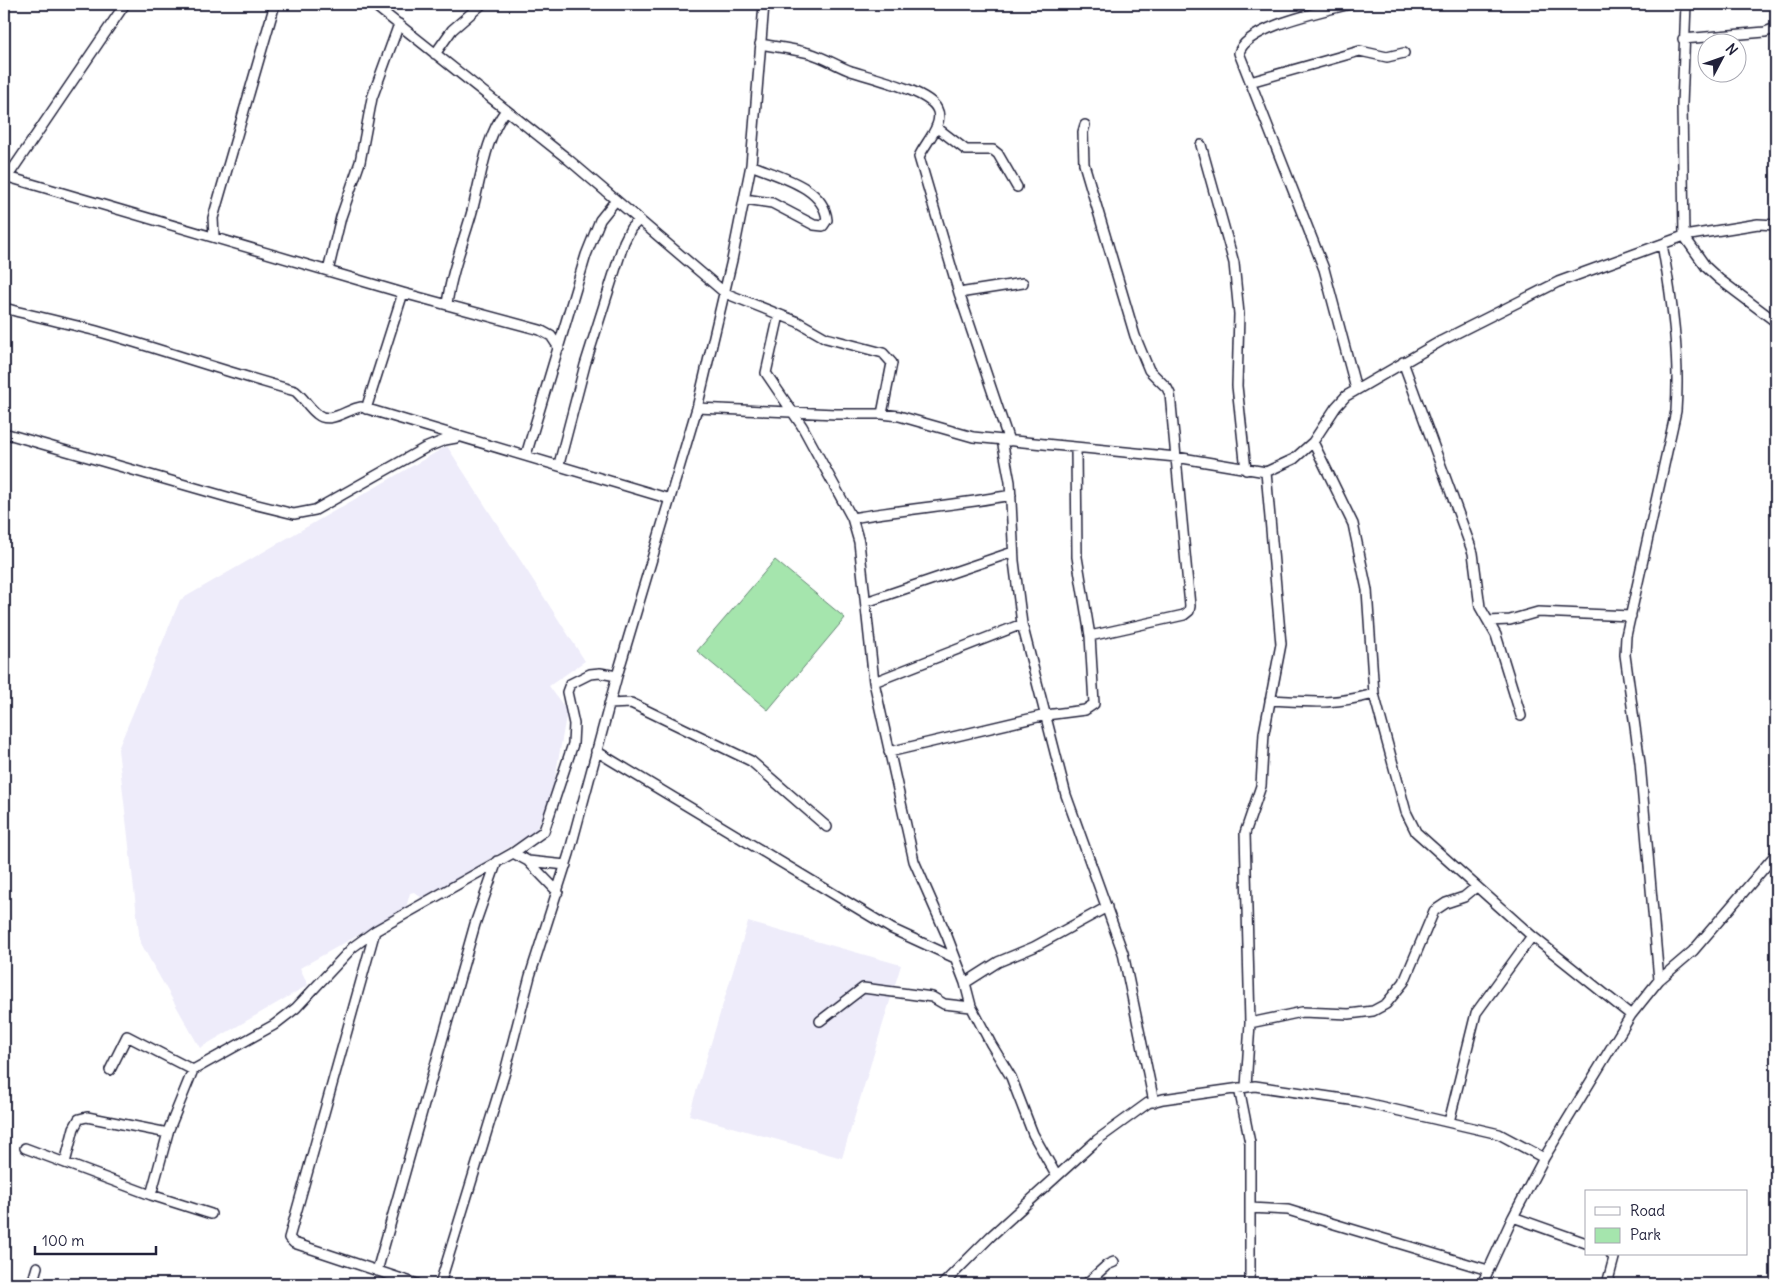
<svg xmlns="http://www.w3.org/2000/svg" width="1780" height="1288" font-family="Delius,sans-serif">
	<rect width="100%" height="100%" fill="#fff"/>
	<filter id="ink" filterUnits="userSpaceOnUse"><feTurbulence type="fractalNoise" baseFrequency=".02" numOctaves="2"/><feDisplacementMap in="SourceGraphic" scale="10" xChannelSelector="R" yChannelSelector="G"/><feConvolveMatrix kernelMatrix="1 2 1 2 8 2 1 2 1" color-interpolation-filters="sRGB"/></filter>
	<g filter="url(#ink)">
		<path fill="#eeecfa" d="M447,446L585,661L549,686L567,711L552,795L536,831L423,899L414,892L410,893L406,908L300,968L308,985L200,1048L140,942L118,749L180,600Z
			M748,922L901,965L842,1158L689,1115Z"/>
		<path fill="#a5e5ad" stroke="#648474" d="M775,560L845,618L768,710L697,651Z"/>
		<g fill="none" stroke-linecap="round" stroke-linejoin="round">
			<g stroke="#22223b" stroke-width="12">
				<path id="minor" d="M373,4L569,160L725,293L798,322L826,338L883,353L892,363L882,414
					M1350,4C1325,11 1246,26 1239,53L1324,269L1356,389
					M1686,4L1682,105L1684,236L1706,267L1719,279L1776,322
					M1683,39L1765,32L1776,28
					M760,44C777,47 793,49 809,53C824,57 837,66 851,71C870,77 929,91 937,109C945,124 924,144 919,157L959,293L1009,441
					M435,54L452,30L482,4
					M1250,82L1360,51L1387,57L1404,53
					M1085,125L1083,132L1084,164L1135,336L1149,370L1167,388L1170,394L1190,606L1189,611L1184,615L1090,636
					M936,127L966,150H993L998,154L1017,187
					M1201,145L1234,263L1239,314L1237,386L1246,470
					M8,177L403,293L540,330L551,336L559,348
					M4,182L125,4
					M745,199L772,203L814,225L823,226L827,220C824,186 776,176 751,165
					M214,236L213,218L217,204L275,4
					M328,271L341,217L360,162L372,98L399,24
					M959,293L1023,283
					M447,304C451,273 462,246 471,215C481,181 484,139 506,110
					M4,308C36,317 69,323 100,332C166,351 230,373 295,391C304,398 308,407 317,414C330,425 347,409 361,407L670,499
					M779,315L766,373L802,426L852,518L859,542L874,682L914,861L947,936L965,983L971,1006L991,1044L1011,1077L1033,1134L1056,1175
					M1403,362L1473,553L1480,607L1496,635L1521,716
					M697,408L836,414H882L899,416L973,437L1176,457L1266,472L1294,459L1313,442L1336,407L1346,396L1441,341L1558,282L1684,236L1758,224L1776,225
					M366,409L403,293
					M4,433L241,501L294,514L315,510L425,448L445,440L456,438
					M1002,440L1010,482L1014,561L1022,624L1066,795L1123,953L1154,1102
					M1313,442L1353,524L1367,590L1374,694L1406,812L1416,832L1532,936L1631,1015
					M526,455L586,255L600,220L616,200
					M559,464L585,365L624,242L631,228L639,220
					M852,518C905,509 958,505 1011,495
					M866,602L1013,552
					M1488,621L1510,620L1538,612L1631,616
					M874,682L1022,624
					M1270,700C1311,702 1333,705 1374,694
					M609,704L631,703L751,761L827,827
					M596,751L892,929L955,958
					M889,752L1046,715L1085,710L1094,704L1090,636L1077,557L1076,448
					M513,853L528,861L558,892
					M528,861L566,865
					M375,931L289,1238L294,1243L417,1284
					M1659,980L1640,763L1625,655L1626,636L1676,411C1680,356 1672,299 1662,244
					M965,983L998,962L1034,947L1107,907
					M820,1021L863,988L932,997L944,1004L971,1007
					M1250,1023L1302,1012L1349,1014L1373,1011L1386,1004L1404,982L1434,911L1446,903L1464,897L1476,887
					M110,1070L127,1036L193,1070
					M1246,1087L1250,1023L1245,833L1261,786L1264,733L1281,644L1266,472
					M1239,1088L1250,1143V1284
					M1449,1122L1476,1013L1532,936
					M25,1148L151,1195L211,1214
					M65,1163L74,1128L79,1119L87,1117L168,1133
					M151,1195L169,1129L193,1070L274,1025L296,1008L353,947L375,931L513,853L544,831L573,744L574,724L567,692L570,684L590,674L600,673L617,676
					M1250,1208L1288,1210L1301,1214L1488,1270
					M1513,1217L1586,1243
					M377,1271L475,924L497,861
					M32,1284L37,1267
					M440,1284L505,1072L530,976L569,854L617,676L697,408L732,260L751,165L764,4
					M943,1284L991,1236L1097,1140L1148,1103L1163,1099L1255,1086L1357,1101L1499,1134L1544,1158
					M1086,1284L1107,1265L1114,1262
					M1482,1284L1513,1217L1544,1158L1631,1015L1659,980L1693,951L1776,854
					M1607,1284L1614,1258L1611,1254"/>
			</g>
			<use href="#minor" stroke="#fff" stroke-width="9"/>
		</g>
	</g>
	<rect width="1780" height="1288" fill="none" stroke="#fff" stroke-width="20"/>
	<rect x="10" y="10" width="1760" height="1268" fill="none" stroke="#22223b" stroke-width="2" filter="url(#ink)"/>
	<rect x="1585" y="1190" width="162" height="65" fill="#ffffff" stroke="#a7a7b1"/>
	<rect x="1595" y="1207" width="25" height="8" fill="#ffffff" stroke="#a7a7b1"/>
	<text x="1630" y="1216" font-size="15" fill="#22223b">Road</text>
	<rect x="1595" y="1228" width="25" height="15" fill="#a5e5ad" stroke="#a7a7b1"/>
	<text x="1630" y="1240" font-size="15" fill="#22223b">Park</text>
	<g transform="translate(1722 58) rotate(49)"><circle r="24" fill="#ffffff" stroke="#a7a7b1"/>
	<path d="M0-4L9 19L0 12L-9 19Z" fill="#22223b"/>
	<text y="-8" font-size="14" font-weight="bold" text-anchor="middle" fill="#22223b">N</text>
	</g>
	<path d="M35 1246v8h121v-8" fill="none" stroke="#22223b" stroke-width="2.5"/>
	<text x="42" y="1246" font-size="15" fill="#22223b" stroke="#ffffff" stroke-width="4" paint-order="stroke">100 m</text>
</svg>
